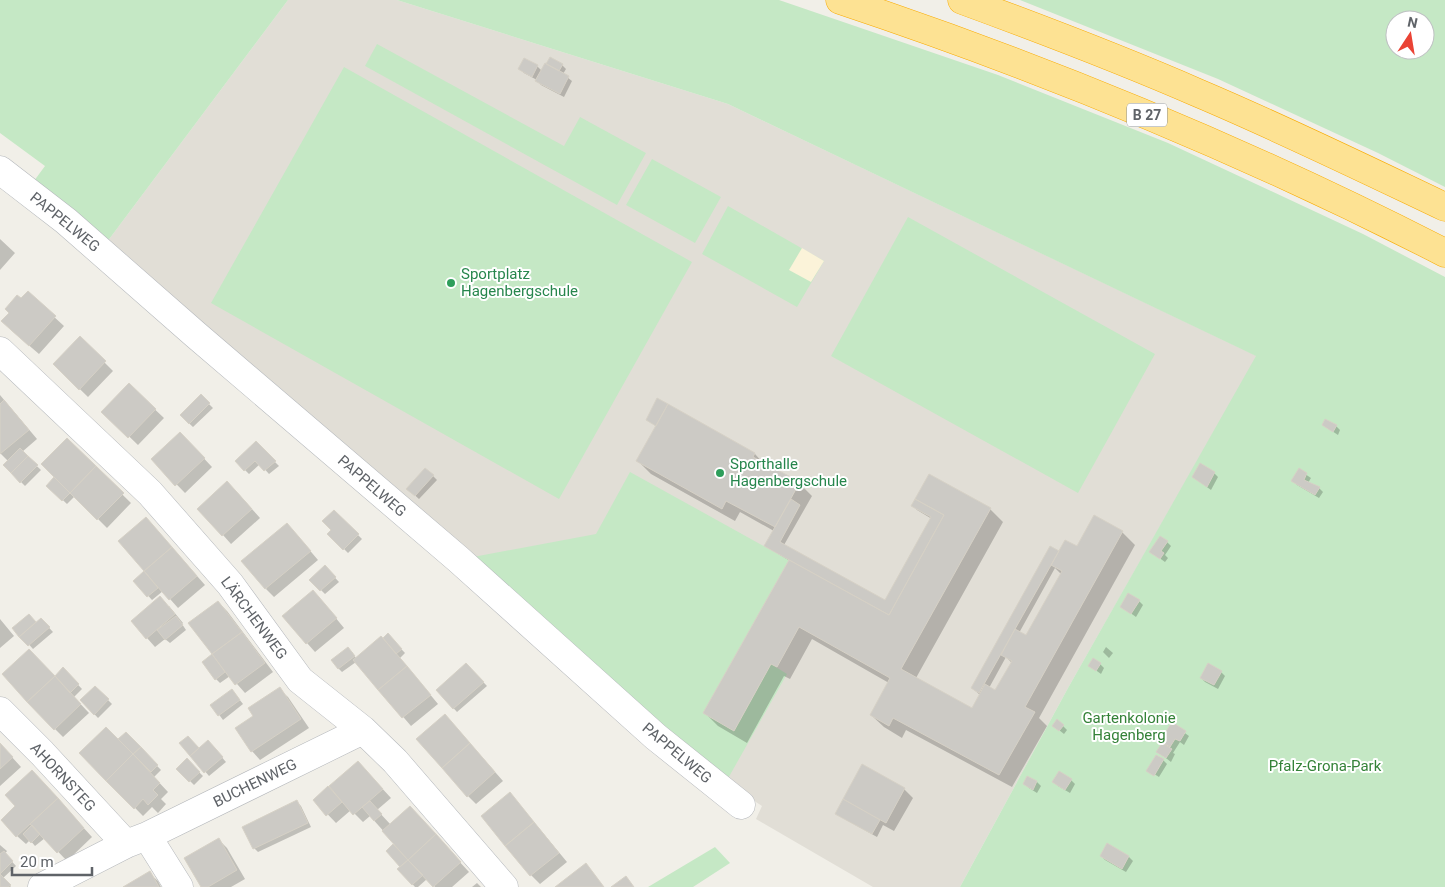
<svg xmlns="http://www.w3.org/2000/svg" width="1445" height="887" font-family="Roboto,sans-serif">
	<rect width="100%" height="100%" fill="#f1efe8"/>
	<path fill="#e1ded6" d="M288,0H397L728,104L1257,356L1068,688L960,887H873L756,819L762,806L700,765L473,557L281,389L107,242Z"/>
	<path fill="#c5e8c5" fill-rule="evenodd" d="M0,0H288L107,242L31,185L45,166L0,133Z
		M397,0H779L998,75L1168,143L1363,234L1445,277V887H960L1068,688L1256,356L728,104Z
		M1020,0H1445V187L1378,153L1218,79ZM1395,20H1425V50H1395Z
		M377,44L564,146L580,117L646,153L617,205L365,66Z
		M344,67L692,262L559,499L211,303Z
		M652,159L721,197L695,243L626,205Z
		M728,206L824,261L797,307L702,254Z
		M908,217L1155,354L1078,493L831,356Z
		M630,472L789,560L704,713L734,730L771,664L787,674L726,782L473,557L596,534Z
		M715,847L730,863L693,887H648Z"/>
	<path fill="#fbf3d9" d="M802,248L824,261L811,282L789,270Z"/>
	<path fill="#0003" fill-rule="evenodd" d="M562,65L566,69L563,74L572,81L564,97L541,85L537,80L524,73L520,69L537,66L542,71Z
		M0,239L15,253L0,270Z
		M28,293L64,326L39,354L11,330Z
		M80,338L113,371L88,397L54,364Z
		M129,385L164,418L138,445L112,420Z
		M0,395L37,439L22,452L41,470L25,486L4,465L8,461L0,453Z
		M201,396L213,408L193,427L181,416Z
		M658,400L755,454L765,465L799,483L812,496L784,545L886,602L932,519L917,510L913,506L990,509L1003,522L916,678L972,709L980,695L972,688L1051,548L1059,553L1122,532L1135,545L1039,718L1047,726L1012,787L906,730L902,738L884,727L871,715L889,683L812,639L790,679L784,676L747,743L718,726L705,713L790,561L770,549L766,545L774,531L740,512L735,521L651,474L638,461L657,427L647,419ZM1055,568L1062,575L1027,637L1019,633ZM1006,657L1012,663L996,692L989,688Z
		M1323,425L1336,426L1340,430L1338,435Z
		M180,433L212,467L185,493L152,459Z
		M67,440L131,503L107,528L75,496L67,504L48,486L64,489L66,487Z
		M256,443L279,466L269,474L260,464L249,474L236,461Z
		M1299,470L1311,478L1308,483L1319,488L1323,492L1319,498L1297,485L1293,481Z
		M1214,473L1218,477L1211,490L1193,477Z
		M433,476L437,480L419,499L408,489Z
		M236,491L260,518L231,544L223,535Z
		M334,511L362,539L348,553L329,534L333,530Z
		M146,518L205,585L178,608L163,591L152,600L135,581L150,576Z
		M295,533L318,560L274,597L266,589Z
		M1167,542L1171,546L1165,555L1168,558L1165,562L1151,552Z
		M325,567L339,582L325,594L311,580Z
		M321,600L344,628L315,652L307,643Z
		M1139,601L1143,605L1136,617L1122,607Z
		M218,602L227,611L273,672L245,693L230,676L220,683L216,679Z
		M169,606L183,623L182,624L186,630L170,643L165,639L155,647L132,621Z
		M28,615L36,624L41,619L53,632L33,649L14,628Z
		M0,619L14,636L0,648Z
		M388,635L405,653L400,658L438,704L411,726L356,662L342,672L338,668L352,652L356,658Z
		M1106,647L1113,653L1109,658L1103,652Z
		M466,664L487,686L457,712L437,690Z
		M1100,664L1104,668L1101,674L1090,666Z
		M1221,672L1225,676L1218,689L1205,682L1201,678Z
		M67,673L82,689L74,697L89,713L63,737L55,729V677Z
		M95,687L112,704L98,718L81,700Z
		M279,689L288,697L309,728L260,760L252,751L255,717Z
		M232,690L243,704L223,720L212,705Z
		M453,724L503,781L476,804L468,796Z
		M1172,724L1189,736L1184,745L1180,742L1173,753L1175,754L1171,762L1158,752Z
		M1054,726H1063L1067,730L1064,734Z
		M126,734L161,770L154,777L168,792L161,799L166,804L158,813L152,807L143,816L81,753L118,741Z
		M188,737L199,749L212,746L226,762L209,776L181,743Z
		M0,744L21,767L0,786Z
		M187,760L203,776L194,785L178,769Z
		M1163,760L1167,764L1159,777L1151,772Z
		M358,762L391,798L377,810L391,825L418,817L469,872L452,887H435L427,879L418,887H415L399,869L402,867L387,851L395,844L370,816L363,822L351,810L336,823L314,800Z
		M863,766L904,789L913,798L894,831L883,825L877,837L841,817L837,813Z
		M1028,778L1037,782L1041,786L1037,793L1029,788L1025,784Z
		M40,780L92,837L67,861L45,838L35,846L30,840L26,844L17,836V806Z
		M1071,780L1075,784L1070,793L1058,786L1054,782Z
		M297,802L301,806L311,827L258,852L254,848Z
		M518,803L567,862L540,884L531,875L483,816Z
		M219,840L227,848L245,879L231,887H203Z
		M0,845L7,851L5,854L16,866L3,878L11,887H0Z
		M1101,856L1129,857L1133,861L1126,872L1105,860Z
		M149,873L158,881L161,887H125Z
		M477,883L481,887H472Z"/>
	<path fill="#cccac5" stroke="#d6d1c6" d="M550,57L563,64L559,71L546,64Z
		M524,58L538,65L532,77L518,69Z
		M545,63L569,76L560,94L535,81Z
		M28,291L56,316L29,346L1,321L9,313L5,309L17,295L21,298Z
		M80,336L106,361L79,390L53,364Z
		M129,383L156,409L128,438L101,412Z
		M201,394L210,403L189,424L180,415Z
		M657,398L668,404L656,426L646,420Z
		M4,400L29,430L0,454V404Z
		M668,404L755,453L753,457L800,482L775,527L726,501L722,509L636,461Z
		M1325,419L1337,425L1333,432L1322,425Z
		M180,432L205,458L175,486L151,459Z
		M67,438L96,466L70,493L41,464Z
		M256,441L276,461L264,471L255,461L244,471L235,461Z
		M20,448L28,456L11,473L3,465Z
		M28,456L38,465L20,483L11,473Z
		M1200,463L1215,472L1207,487L1192,477Z
		M96,466L124,493L97,520L70,493Z
		M425,468L434,475L415,496L406,489Z
		M1299,468L1307,473L1304,480L1320,487L1315,495L1291,481Z
		M929,474L991,508L901,669L972,708L985,684L995,690L1012,661L1001,655L1015,629L1026,635L1062,571L1051,565L1065,540L1077,546L1094,515L1123,531L1025,707L1035,712L999,775L893,718L889,726L870,715L890,678L799,627L777,667L771,664L734,731L703,713L789,560L889,615L944,515L915,499Z
		M54,477L70,493L62,501L46,486Z
		M227,481L252,509L222,536L197,509Z
		M791,499L800,505L780,542L885,600L931,517L911,506L915,499L944,515L889,615L764,546Z
		M334,510L359,534L343,550L327,534L331,530L322,521Z
		M146,517L172,547L144,571L118,541Z
		M287,523L311,551L265,589L241,561Z
		M1160,536L1168,541L1161,551L1164,553L1160,559L1149,552Z
		M1050,546L1059,551L979,693L971,688Z
		M172,547L197,576L169,600L144,571Z
		M325,565L336,577L320,591L309,580Z
		M144,571L158,588L147,597L133,581Z
		M313,590L337,618L306,644L282,616Z
		M1128,593L1140,600L1131,614L1120,607Z
		M160,596L175,614L146,639L131,621Z
		M218,601L242,632L212,654L188,623Z
		M29,614L36,622L19,637L12,628Z
		M176,616L183,625L165,640L157,630Z
		M41,618L50,627L28,646L19,637Z
		M242,632L265,663L235,685L212,654Z
		M388,633L402,649L396,654L383,638Z
		M381,636L407,666L378,690L353,660Z
		M348,647L355,656L338,669L331,660Z
		M29,649L55,676L27,702L2,674Z
		M212,654L225,672L215,680L202,662Z
		M1093,658L1101,663L1096,671L1088,666Z
		M466,663L484,682L453,709L436,690Z
		M1208,663L1222,671L1214,685L1200,678Z
		M407,666L431,695L402,718L378,690Z
		M63,667L79,684L70,693L55,676Z
		M55,676L81,704L54,730L27,702Z
		M95,686L109,699L94,715L80,700Z
		M280,687L301,719L251,752L235,728L253,716L248,708Z
		M232,689L240,700L218,716L210,705Z
		M445,714L470,743L442,768L416,739Z
		M1057,719L1064,725L1059,731L1052,726Z
		M1172,722L1186,731L1180,741L1175,739L1170,747L1160,741Z
		M106,727L133,754L106,781L79,753Z
		M126,732L141,747L133,754L118,739Z
		M188,736L199,748L190,756L179,743Z
		M208,740L223,757L204,773L190,756Z
		M0,743L13,757L0,769Z
		M470,743L495,772L467,797L442,768Z
		M1162,743L1172,749L1166,758L1156,752Z
		M141,747L158,765L151,772L133,754Z
		M133,754L160,783L153,790L158,795L148,805L143,799L134,809L106,781Z
		M1156,755L1164,759L1154,776L1146,771Z
		M187,758L200,772L189,782L176,769Z
		M358,761L383,789L353,815L329,786Z
		M862,764L905,788L886,823L843,799Z
		M32,770L58,798L16,837L1,820L15,806L5,795Z
		M1059,771L1072,779L1065,790L1052,782Z
		M1027,776L1037,781L1033,790L1023,784Z
		M328,786L342,802L326,816L313,800Z
		M510,792L534,822L505,846L481,816Z
		M58,798L84,828L57,853L30,824Z
		M843,799L880,820L872,834L835,814Z
		M297,800L308,823L253,849L242,827Z
		M370,801L382,814L374,821L362,807Z
		M410,806L436,834L408,860L382,831Z
		M534,822L559,853L530,876L505,846Z
		M32,825L40,834L31,843L23,834Z
		M436,834L461,862L433,887L408,860Z
		M219,838L237,870L208,887H201L184,858Z
		M1107,843L1129,856L1122,869L1100,856Z
		M393,844L408,860L400,867L386,851Z
		M4,851L13,861L0,874V854Z
		M408,860L423,875L412,885L397,869Z
		M586,863L604,887H555Z
		M150,871L159,887H123Z
		M0,874L11,885L8,887H0Z
		M626,876L634,887H611Z"/>
	<g fill="none" stroke-linecap="round" stroke-linejoin="round">
		<g stroke="#b5b8bc" stroke-width="29">
			<path id="street" d="M0,170L66,221L196,335L458,559L656,737L741,805
				M0,351L150,493L230,584L300,680L363,730L395,761L504,887
				M0,711L42,753L126,844
				M147,836L179,887
				M42,887L126,844L147,836L363,730"/>
		</g>
		<g stroke="#f9ab00" stroke-width="29">
			<path id="highway" d="M840,0C1047,69 1250,153 1445,253
				M962,0C1041,29 1120,59 1198,93C1281,128 1363,168 1445,207"/>
		</g>
		<use href="#street" stroke="#fff" stroke-width="28"/>
		<use href="#highway" stroke="#fde293" stroke-width="28"/>
	</g>
	<g fill="#2e9e5b" stroke="#fff" stroke-width="2">
		<circle cx="451" cy="283" r="5"/>
		<circle cx="720" cy="473" r="5"/>
	</g>
	<g text-anchor="middle" stroke-width="4" stroke-linejoin="round" paint-order="stroke">
		<rect fill="#fff" stroke="#8f9295" stroke-width="1" x="1127" y="103.5" width="40" height="23" rx="4"/>
		<g font-size="14" font-weight="bold" fill="#5f6368">
			<text x="1147" y="120">B 27</text>
		</g>
		<g font-size="15" fill="#5f6368" stroke="#fff">
			<text transform="translate(65 222) rotate(39)" y="5">PAPPELWEG</text>
			<text transform="translate(372 486) rotate(41)" y="5">PAPPELWEG</text>
			<text transform="translate(254 618) rotate(53)" y="5">LÄRCHENWEG</text>
			<text transform="translate(677 753) rotate(40)" y="5">PAPPELWEG</text>
			<text transform="translate(63 777) rotate(47)" y="5">AHORNSTEG</text>
			<text transform="translate(255 783) rotate(-26)" y="5">BUCHENWEG</text>
		</g>
		<g font-size="15" fill="#27864d" stroke="#fff" text-anchor="start">
			<text x="461" y="279">Sportplatz<tspan x="461" dy="17">Hagenbergschule</tspan></text>
			<text x="730" y="469">Sporthalle<tspan x="730" dy="17">Hagenbergschule</tspan></text>
		</g>
		<g font-size="15" fill="#348238" stroke="#fff">
			<text x="1129" y="723">Gartenkolonie<tspan x="1129" dy="17">Hagenberg</tspan></text>
			<text x="1325" y="771">Pfalz-Grona-Park</text>
		</g>
	</g>
	<g transform="translate(1410 35) rotate(12)"><circle r="24" fill="#ffffff" stroke="#bfc1c3"/>
	<path d="M0-4L9 19L0 12L-9 19Z" fill="#ea4335"/>
	<text y="-8" font-size="14" font-weight="bold" text-anchor="middle" fill="#5f6368">N</text>
	</g>
	<path d="M12 867v8h80v-8" fill="none" stroke="#5f6368" stroke-width="2.5"/>
	<text x="20" y="867" font-size="15" fill="#5f6368" stroke="#ffffff" stroke-width="4" paint-order="stroke">20 m</text>
</svg>
